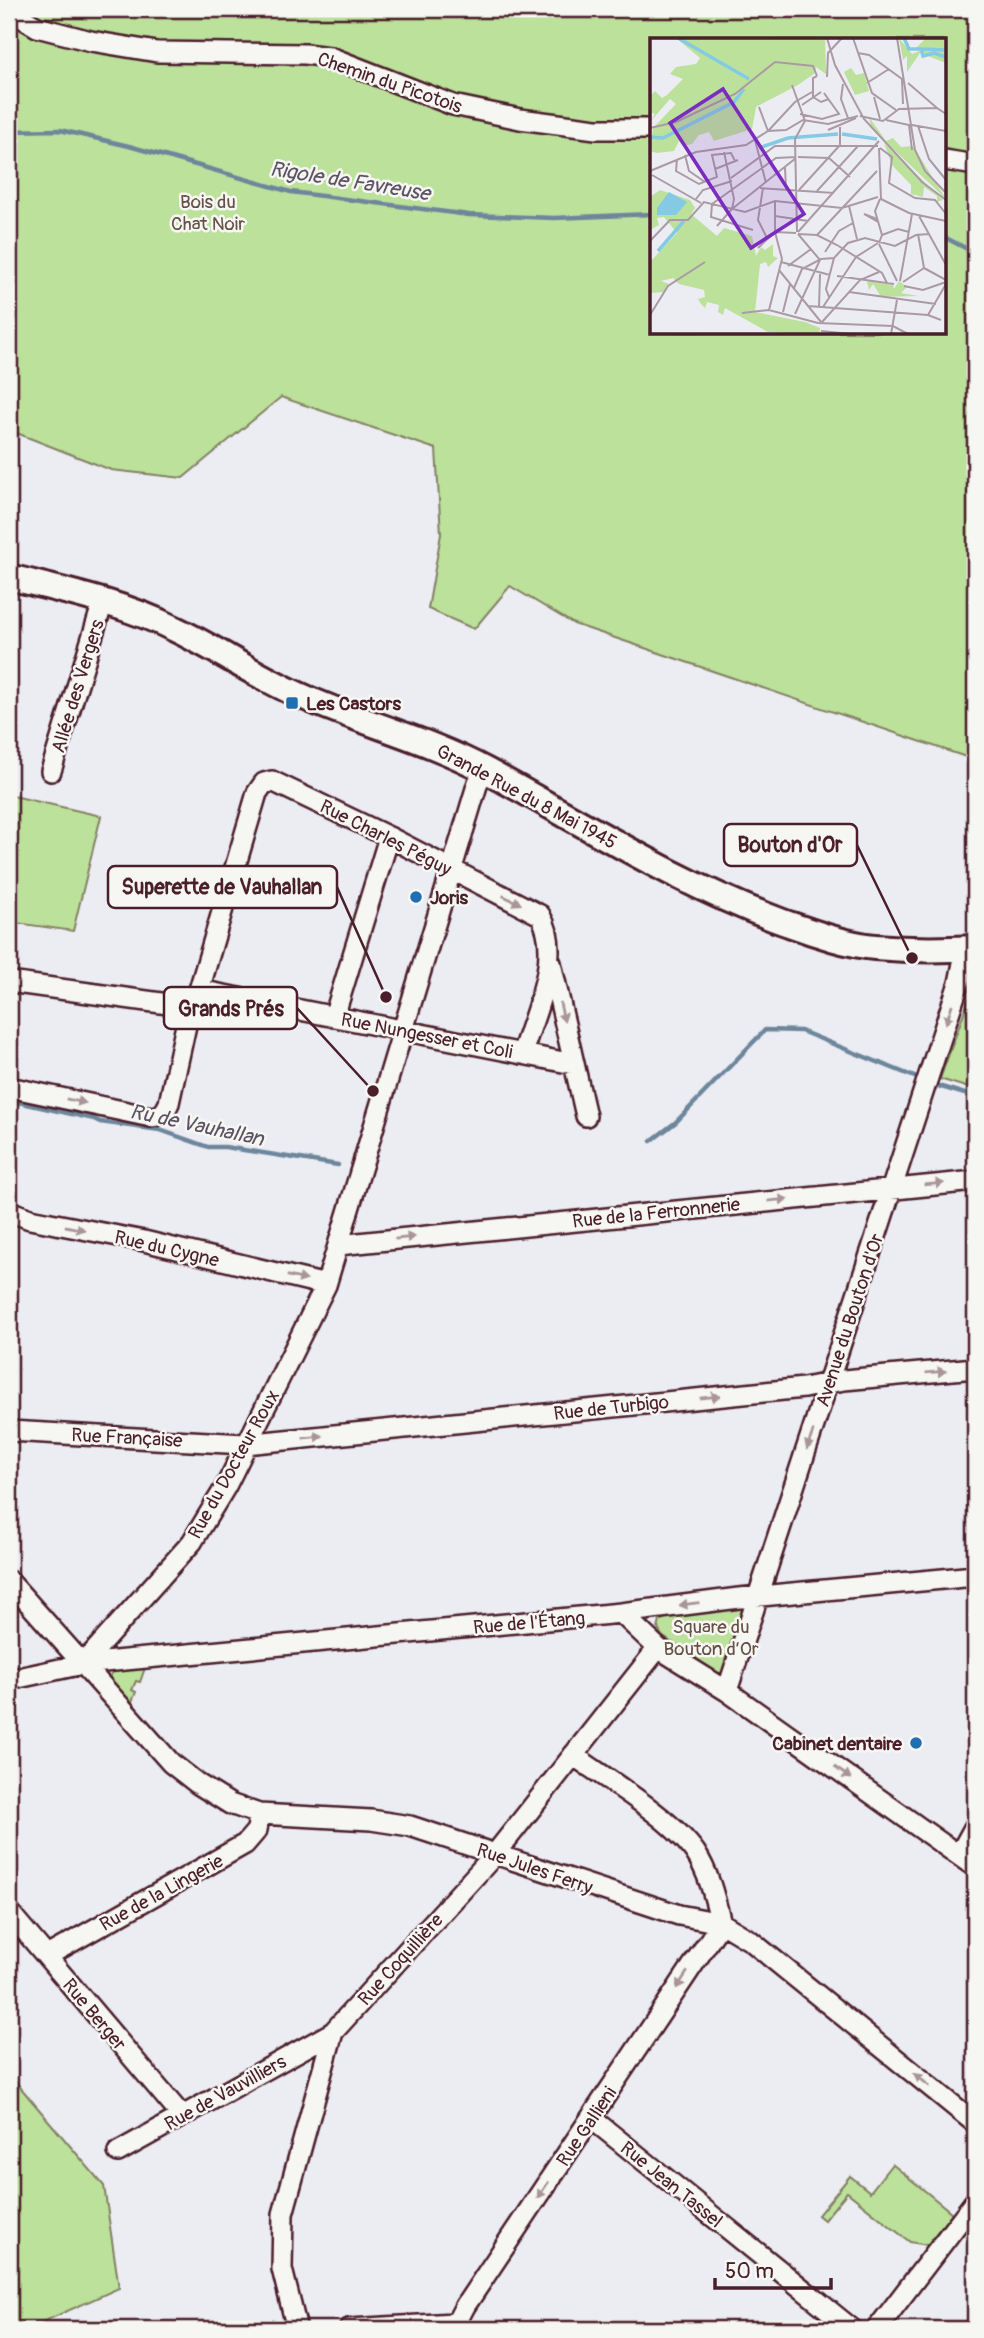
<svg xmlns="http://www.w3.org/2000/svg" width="984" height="2338" font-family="Pangolin,sans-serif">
	<rect width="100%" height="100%" fill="#ececf3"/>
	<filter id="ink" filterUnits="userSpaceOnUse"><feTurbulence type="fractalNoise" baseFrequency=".0143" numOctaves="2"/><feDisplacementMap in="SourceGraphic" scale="14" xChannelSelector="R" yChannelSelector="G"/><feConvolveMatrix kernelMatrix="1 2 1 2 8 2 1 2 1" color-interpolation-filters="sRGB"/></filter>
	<g filter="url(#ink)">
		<path fill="#bce19b" stroke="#838063" stroke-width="2" fill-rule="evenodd" d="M9,9H975V760L574,624L510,586L474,629L428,609L441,534L436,449L281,397L183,478L111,470L9,430ZM652,40H944V332H652Z
			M9,795L101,816L73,931L9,922Z
			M975,982V1090L940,1079Z
			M740,1607L745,1610L723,1673H717L662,1636L658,1629L660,1621L669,1616Z
			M145,1668L140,1682L136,1681L132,1690L136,1692L131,1704L108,1681L113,1671Z
			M9,2074L104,2186L119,2288L27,2329H9Z
			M892,2164L952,2213L927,2245L910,2242L847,2192L824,2220L818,2215L850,2176L870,2192Z"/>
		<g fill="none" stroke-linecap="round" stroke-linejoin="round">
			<path stroke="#6d869b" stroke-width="4.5" d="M9,131L60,130L129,146L291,192L469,215L554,218L652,214
				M944,237L975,253
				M938,1086L975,1097
				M9,1100L94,1119L100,1122L160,1130L208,1147H225L338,1165
				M651,1141L676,1122L765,1030L801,1031L922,1080"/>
			<g stroke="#4a1f2b" stroke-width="24">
				<path id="minor" d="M9,10L37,27L91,41L157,52L305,54L330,57L453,105L520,119L596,129H652
					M944,160L975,165
					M51,771L103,602
					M551,963L586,1116
					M9,982L190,1007
					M199,990L573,1064
					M334,1017L389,837
					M9,1087L151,1117C162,1116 165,1112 169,1103L190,1007L199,990L257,793L264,783L272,781L389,837L540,915C564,954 534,1013 522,1054
					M9,1211L30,1219L144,1241L326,1285
					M338,1245L975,1181
					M9,1431L245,1444L804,1388L844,1380L975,1368
					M9,1581L171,1763L198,1784L230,1804L259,1814L371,1820L410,1826L679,1915L721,1923L751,1941L975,2123
					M621,1613L658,1648L727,1691L975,1867
					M83,1664L621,1613L739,1598L975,1576
					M9,1680L83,1664L192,1542L226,1486L326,1285L478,782L485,771
					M727,1691L959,983L966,948
					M573,1755C609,1781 670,1817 695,1852C709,1873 715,1899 721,1923
					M959,1855L975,1826
					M9,1912L181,2115
					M47,1956L245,1844L257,1830L259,1814
					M591,2118L852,2329
					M118,2152L333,2032
					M297,2329L282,2269L283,2214L333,2032L496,1853L658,1648
					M349,2329L454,2323L462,2329
					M453,2329L465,2306L721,1923
					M877,2329L975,2201"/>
			</g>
			<g stroke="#4a1f2b" stroke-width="30">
				<path id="major" d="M9,577C64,591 123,603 175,629C219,650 260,679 306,698C366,724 429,740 487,771C585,824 678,884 783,922C812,932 844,944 875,947C908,950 942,950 975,948"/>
			</g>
			<use href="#minor" stroke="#f6f6f2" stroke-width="19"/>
			<use href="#major" stroke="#f6f6f2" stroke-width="24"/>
		</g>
		<defs><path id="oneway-solid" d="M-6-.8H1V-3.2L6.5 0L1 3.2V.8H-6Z" transform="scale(1.75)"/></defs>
		<g fill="#a99598">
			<use href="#oneway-solid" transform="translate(512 900) rotate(26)"/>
			<use href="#oneway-solid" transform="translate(562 1012) rotate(77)"/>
			<use href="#oneway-solid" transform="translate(949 1014) rotate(108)"/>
			<use href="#oneway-solid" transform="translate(76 1101) rotate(12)"/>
			<use href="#oneway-solid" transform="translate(934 1184) rotate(-5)"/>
			<use href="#oneway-solid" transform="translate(778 1200) rotate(-6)"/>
			<use href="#oneway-solid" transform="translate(75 1228) rotate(11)"/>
			<use href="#oneway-solid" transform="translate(405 1238) rotate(-6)"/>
			<use href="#oneway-solid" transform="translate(297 1278) rotate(13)"/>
			<use href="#oneway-solid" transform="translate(936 1372) rotate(-5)"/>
			<use href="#oneway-solid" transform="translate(710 1397) rotate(-6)"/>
			<use href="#oneway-solid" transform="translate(313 1437) rotate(-6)"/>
			<use href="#oneway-solid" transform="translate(810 1440) rotate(109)"/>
			<use href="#oneway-solid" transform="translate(689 1604) rotate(173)"/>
			<use href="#oneway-solid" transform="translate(843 1773) rotate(35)"/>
			<use href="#oneway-solid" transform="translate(682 1980) rotate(123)"/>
			<use href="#oneway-solid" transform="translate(922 2080) rotate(-141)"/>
			<use href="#oneway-solid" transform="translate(543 2190) rotate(124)"/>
		</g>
	</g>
	<g fill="#1f6fb2" stroke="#f6f6f2" stroke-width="2.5">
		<rect x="285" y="696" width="14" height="14" rx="3.5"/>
		<circle cx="416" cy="897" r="7"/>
		<circle cx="916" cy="1743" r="7"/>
	</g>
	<g text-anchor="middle" stroke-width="5" stroke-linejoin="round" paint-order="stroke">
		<g font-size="19" fill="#4a1f2b" stroke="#f6f6f2">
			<text transform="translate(390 82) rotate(19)" y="7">Chemin du Picotois</text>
			<text transform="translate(77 686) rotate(-73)" y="7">Allée des Vergers</text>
			<text transform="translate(527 796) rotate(28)" y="7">Grande Rue du 8 Mai 1945</text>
			<text transform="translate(386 837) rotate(27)" y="7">Rue Charles Péguy</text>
			<text transform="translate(427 1035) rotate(11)" y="7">Rue Nungesser et Coli</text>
			<text transform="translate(656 1212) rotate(-6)" y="7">Rue de la Ferronnerie</text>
			<text transform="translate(167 1248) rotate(13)" y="7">Rue du Cygne</text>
			<text transform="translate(849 1320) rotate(-72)" y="7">Avenue du Bouton d'Or</text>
			<text transform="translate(611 1407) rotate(-6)" y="7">Rue de Turbigo</text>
			<text transform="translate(127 1437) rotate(3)" y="7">Rue Française</text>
			<text transform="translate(233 1464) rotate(-61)" y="7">Rue du Docteur Roux</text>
			<text transform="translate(529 1622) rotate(-5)" y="7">Rue de l'Étang</text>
			<text transform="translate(535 1868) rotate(19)" y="7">Rue Jules Ferry</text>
			<text transform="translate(161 1892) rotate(-29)" y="7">Rue de la Lingerie</text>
			<text transform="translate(400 1959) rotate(-48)" y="7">Rue Coquillière</text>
			<text transform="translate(95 2014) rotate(50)" y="7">Rue Berger</text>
			<text transform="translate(225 2092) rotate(-29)" y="7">Rue de Vauvilliers</text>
			<text transform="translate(586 2126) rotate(-56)" y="7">Rue Gallieni</text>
			<text transform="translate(672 2184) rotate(39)" y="7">Rue Jean Tassel</text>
		</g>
		<g font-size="19" fill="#665047" stroke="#f6f6f2">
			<text x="208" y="208">Bois du<tspan x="208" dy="22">Chat Noir</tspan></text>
			<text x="711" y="1633">Square du<tspan x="711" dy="22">Bouton d’Or</tspan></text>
		</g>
		<g font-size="19" font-weight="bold" fill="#4a1f2b" stroke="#f6f6f2" text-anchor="start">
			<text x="306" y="710">Les Castors</text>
			<text x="430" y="904">Joris</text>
			<text x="902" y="1750" text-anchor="end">Cabinet dentaire</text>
		</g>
		<g font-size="21" font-style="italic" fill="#5b5263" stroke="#f6f6f2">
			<text transform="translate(350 181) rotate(9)" y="7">Rigole de Favreuse</text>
			<text transform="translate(197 1125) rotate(12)" y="7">Ru de Vauhallan</text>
		</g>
	</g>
	<g transform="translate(650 38)">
		<rect width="296" height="296" fill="#ececf3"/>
		<path d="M26,0H175L176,36L166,29L165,35L148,47L106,69L102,91L64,103L59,94L49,97L42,106L33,108L29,103L24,113L7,115L0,113L3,90L26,66L20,61L0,84L5,76L0,74V58L5,53L12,60L17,57L33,41L20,36L26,29L46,26L50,20ZM249,0L262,16L272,12L296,13V25L270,15L257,34V18L253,22ZM276,0H296V11L264,12ZM201,30L206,37L214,35L219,53L205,57L194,34ZM219,79L236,103L243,100L251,109L263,108L296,161L221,90ZM234,105L293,162L287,164V158L274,149L273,159L261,156V147L242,127ZM10,152L40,162L45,170L41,176L67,198L74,190L102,198L106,218L111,209L115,212L123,206V218L128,220L118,229L116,224L110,226L105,274L155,284L170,290L169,296L118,294L75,270L73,277L68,274L69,267L57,264L55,270L51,266L48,261L55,259L54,252L29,246L23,240L11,243L19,246L14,254L0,255V224L27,195L14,179L7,180L9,187L0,192V159ZM217,243L243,247L244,251L249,243L257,249L251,255L268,258L231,259L223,246L219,252Z" fill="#bce19b"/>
		<path d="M19,154L37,164L26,177H7V170Z" fill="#84cae5"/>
		<path fill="none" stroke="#84cae5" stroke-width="3.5" d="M28,0L99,41M254,0L259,11H271L273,18L284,15L296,19M272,11L296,12M192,96L227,101M0,99L13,100L84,64L94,51M109,110L138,100L188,96M8,213L34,183"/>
		<path fill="none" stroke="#ab9aa3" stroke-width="2" d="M177,0L185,27L214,81L272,144L296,162M203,0L222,55L246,72M247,0L265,112L275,133L296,155M208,15L219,17L252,41L253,66M167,38L163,40V59L171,64L179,61M177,39L178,15L192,0M217,45L239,31M258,45L287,70M193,46L191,61L198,80M142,47L155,83L145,101L147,194M224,59L230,81M152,67L171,54M109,69L118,93M248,71L287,70L296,76M150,76L172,81L189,76L174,55M210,78L233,83L249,71M236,82L259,87L262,112M262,87L296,93M268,88L279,121L296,142M0,90L26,84L85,56L125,24L163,28L167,38M119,92L145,64L162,54M178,92L206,80M105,102L116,145M229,110L231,161L259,175L296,183M230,110L242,119L239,145L265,160L285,162L296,176M35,117L39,133L55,144M148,119L179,120L200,139M27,121L26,133L49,146L67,139L62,117L81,115L85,123M135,129L136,151M65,131L88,122M0,133L46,114L96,107L118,93L136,92L153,82L178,86L208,78M2,137L51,165M81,140L125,108H228M110,150L184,155M113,150L108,182L117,200M149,152L190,107V89M167,153L208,108M46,161L53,152L82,143M199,168L207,201M82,171L146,120M125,178L158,183M269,178L296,227M227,181L214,176L228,184M67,188L82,171L84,161L74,114M103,192L61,179L62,166L126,120L146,119M148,194L229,103M148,196L167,197L187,207L232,235L237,245M268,196L274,230M167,197L227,133M232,197L248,191L259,194M0,203L20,182H38L54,164L95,174L125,163L192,170L228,159M229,205L232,197L225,173L230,161M229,206L247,243M108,210L125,194L146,195M175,214L189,193L203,185M131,224L180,237M138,228L161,211M274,230L296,242M129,232L171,284M187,238L244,246M250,243L262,176M253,244L274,230M254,248L273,252L296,244M144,250L152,231L171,221L184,220M199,254L286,266M179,259L176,251L184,220L198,205L215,200L245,208L266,197L279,196M158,268L278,277L291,282M169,269L170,236M173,269L206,219L228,205M119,272L132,221L125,194V163M133,274L140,246M92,275L119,272L168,285L243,288L258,296M145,276L170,222L148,196M0,277L18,248L55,224M278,277L296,246M172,284L210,242L229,234M171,293L201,296M241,296L247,262"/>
		<path fill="#7b2cbf" fill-opacity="0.15" stroke="#7b2cbf" stroke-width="3.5" d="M73,51L154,176L101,210L20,85Z"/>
		<rect width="296" height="296" fill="none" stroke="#4a1f2b" stroke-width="3.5"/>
	</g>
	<path fill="none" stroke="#4a1f2b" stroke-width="2.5" d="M912 958L857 845M386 997L337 887M373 1091L297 1008"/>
	<g fill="#4a1f2b" stroke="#f6f6f2" stroke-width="2.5">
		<circle cx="912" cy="958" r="7"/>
		<circle cx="386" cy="997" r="7"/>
		<circle cx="373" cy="1091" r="7"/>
	</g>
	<g fill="#f6f6f2" stroke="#4a1f2b" stroke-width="2.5">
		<rect x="724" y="824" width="133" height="42" rx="7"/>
		<rect x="108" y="866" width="229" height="42" rx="7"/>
		<rect x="164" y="987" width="133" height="42" rx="7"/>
	</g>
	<g font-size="21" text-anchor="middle" font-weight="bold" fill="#4a1f2b">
		<text x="790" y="852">Bouton d'Or</text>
		<text x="222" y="894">Superette de Vauhallan</text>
		<text x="231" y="1016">Grands Prés</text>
	</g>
	<rect width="984" height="2338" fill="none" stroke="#f6f6f2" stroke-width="35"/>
	<rect x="18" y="18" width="949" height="2303" fill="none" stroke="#4a1f2b" stroke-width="2.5" filter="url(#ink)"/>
	<path d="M715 2278v10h116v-10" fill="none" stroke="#4a1f2b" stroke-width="3.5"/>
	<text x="725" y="2278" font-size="21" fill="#4a1f2b" stroke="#f6f6f2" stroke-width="5" paint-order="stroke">50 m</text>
</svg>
